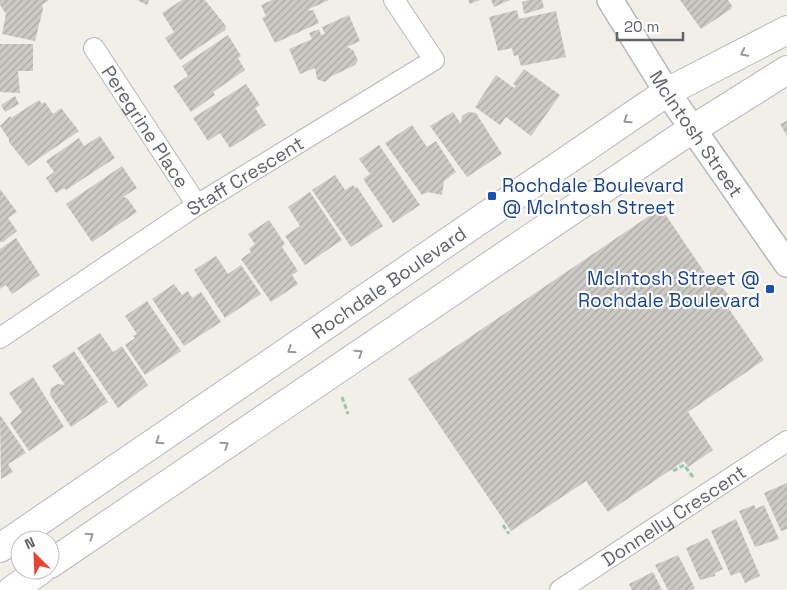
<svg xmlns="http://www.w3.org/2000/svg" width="787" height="590" font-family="'Space Grotesk',sans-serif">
	<defs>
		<pattern id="building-hatch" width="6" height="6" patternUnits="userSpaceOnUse" patternTransform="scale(1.25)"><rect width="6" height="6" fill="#cccac5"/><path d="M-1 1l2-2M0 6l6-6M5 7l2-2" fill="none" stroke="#a9a8a4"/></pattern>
	</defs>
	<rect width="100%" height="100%" fill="#f1efe8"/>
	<path fill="url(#building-hatch)" d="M0,0H49L42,5L43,9L35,41L2,34L6,14L0,5Z
		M137,0H149L147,5Z
		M182,0H205L226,26L225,30L180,60L165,38L174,32L162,13Z
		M272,0H329L309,9L310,11L313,10L319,23L275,43L262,18L266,16L261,5Z
		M468,0H480L470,4Z
		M491,0H510L494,7Z
		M528,0H542L544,8L524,14L522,2Z
		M680,0H728L732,6L731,9L701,29Z
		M517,10L519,19L556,11L566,57L521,66L518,55L514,56L512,48L498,51L489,17Z
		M349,15L360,41L347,47L353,50L358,60L355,65L332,76L325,82L317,79L315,68L300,74L289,49L312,39L309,33L319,29L321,35L325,34L322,27Z
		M228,35L241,56L238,58L245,70L213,92L215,95L191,112L173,86L188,76L182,66Z
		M0,44H33V71H18L20,93L0,92Z
		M524,69L560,95L531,136L506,117L500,125L475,107L496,75L514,88L516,86L513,84Z
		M246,84L260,105L255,108L266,125L230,148L220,133L208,141L193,118Z
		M15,96L19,104L5,112L1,105Z
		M39,100L42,104L45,102L53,114L61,108L79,131L28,166L9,142V139L0,126L10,116L11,118Z
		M453,112L461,124L462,116L468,112L476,113L502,154L467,177L430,126Z
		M787,121V136L780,124Z
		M412,125L427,147L436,141L456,172L444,181L442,195L428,192L422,195L385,143Z
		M100,136L115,158L66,190L64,188L56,193L46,178L54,172L46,161L79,138L84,146Z
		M379,145L420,205L393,223L363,179L370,174L359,159Z
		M122,166L137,188L123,197L127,198L137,212L92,242L66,204Z
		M335,175L345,190L353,185L355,188L357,187L383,226L351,247L312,190Z
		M0,189L17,212L8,218L17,231L3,242H0Z
		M310,192L342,240L305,265L285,236L300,226L288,207Z
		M661,208L713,285L723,288L729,296V309L764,360L688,412L713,450L688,467L684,461L608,512L586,481L511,531L408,379Z
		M269,220L285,244L282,247L298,271L292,275L298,284L271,302L241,259L251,252L249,249L255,244L248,234Z
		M16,238L40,275L12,294L6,285L0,289V249Z
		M216,256L228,274L241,265L261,294L225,318L194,270Z
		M174,284L182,295L188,291L192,298L201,292L221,322L184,346L152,299Z
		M147,301L181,351L145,375L125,345L135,338L133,336L137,334L125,316Z
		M100,333L113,352L122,346L148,385L118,408L77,348Z
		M74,351L108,402L71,427L50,395L51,388L58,384L65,385L52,366Z
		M33,377L64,427L29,451L10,423L22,412L9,393Z
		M0,415L26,453L8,464L13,472L1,479Z
		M787,483V529L781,531L764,493Z
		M754,505L756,509L764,505L779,539L755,547L739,511Z
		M736,519L760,576L745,583L740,572L731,576L711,531Z
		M708,538L723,569L715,573V576L700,580L686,548Z
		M678,555L695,588L691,590H668L655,565Z
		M653,572L662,590H632L629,584Z"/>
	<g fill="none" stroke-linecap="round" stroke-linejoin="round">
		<g stroke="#b5b8bc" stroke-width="22">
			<g id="minor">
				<path id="s1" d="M94,48L197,205"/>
				<path id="s2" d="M0,338L197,205L434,60L394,0"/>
				<path id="s3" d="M560,590L787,441"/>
			</g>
		</g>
		<g stroke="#b5b8bc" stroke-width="28">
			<g id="tertiary">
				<path id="s4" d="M610,0L667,92L787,264"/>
			</g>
		</g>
		<g stroke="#b6babf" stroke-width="30">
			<g id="secondary">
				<path id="s5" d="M0,548L667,92L787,30"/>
				<path d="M50,564L674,141L787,70"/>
				<path d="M12,590L41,570"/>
			</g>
		</g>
		<path stroke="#9cc7a9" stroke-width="3" stroke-dasharray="5 2.5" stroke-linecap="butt" d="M342,397L348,414
			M673,471L684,465L693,477
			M503,525L509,534"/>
		<use href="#minor" stroke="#fff" stroke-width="20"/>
		<use href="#tertiary" stroke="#fff" stroke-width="25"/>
		<use href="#secondary" stroke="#fff" stroke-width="28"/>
	</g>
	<defs><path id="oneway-chevron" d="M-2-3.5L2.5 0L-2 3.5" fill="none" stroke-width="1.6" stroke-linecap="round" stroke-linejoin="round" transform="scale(1.25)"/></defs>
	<g stroke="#979a9d">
		<use href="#oneway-chevron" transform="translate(744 53) rotate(153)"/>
		<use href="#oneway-chevron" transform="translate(627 120) rotate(146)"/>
		<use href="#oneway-chevron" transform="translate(291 350) rotate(146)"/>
		<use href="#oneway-chevron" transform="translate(359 353) rotate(-34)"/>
		<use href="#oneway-chevron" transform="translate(159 441) rotate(146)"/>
		<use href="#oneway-chevron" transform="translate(225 445) rotate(-34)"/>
		<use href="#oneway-chevron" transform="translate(90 536) rotate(-34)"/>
	</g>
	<g fill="#1a4fb4" stroke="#fff" stroke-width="2">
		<rect x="487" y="191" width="10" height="10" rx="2.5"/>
		<rect x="765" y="284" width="10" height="10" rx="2.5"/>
	</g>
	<g text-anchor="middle" stroke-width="4.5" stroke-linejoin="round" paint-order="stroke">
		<g font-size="19" fill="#5f6368" stroke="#fff">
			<text dy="7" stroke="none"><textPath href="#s1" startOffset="94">Peregrine Place</textPath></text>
			<text dy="7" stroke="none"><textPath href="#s4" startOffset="159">McIntosh Street</textPath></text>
			<text dy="7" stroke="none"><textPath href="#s2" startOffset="294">Staff Crescent</textPath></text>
			<text dy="7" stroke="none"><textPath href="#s5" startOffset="471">Rochdale Boulevard</textPath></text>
			<text dy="7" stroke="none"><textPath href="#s3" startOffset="136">Donnelly Crescent</textPath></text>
		</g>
		<g font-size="19" fill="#164399" stroke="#fff" text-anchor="start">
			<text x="502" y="192">Rochdale Boulevard<tspan x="502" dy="22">@ McIntosh Street</tspan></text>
			<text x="760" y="285" text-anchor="end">McIntosh Street @<tspan x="760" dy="22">Rochdale Boulevard</tspan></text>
		</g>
	</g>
	<g transform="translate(35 555) rotate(336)"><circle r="24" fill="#ffffff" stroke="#bfc1c3"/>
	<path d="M0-4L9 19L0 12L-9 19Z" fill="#ea4335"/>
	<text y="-8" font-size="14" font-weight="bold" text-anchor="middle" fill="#5f6368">N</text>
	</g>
	<path d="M617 32v8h66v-8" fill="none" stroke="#5f6368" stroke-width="2.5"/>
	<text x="624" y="32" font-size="15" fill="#5f6368" stroke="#ffffff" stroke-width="4" paint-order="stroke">20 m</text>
</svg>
